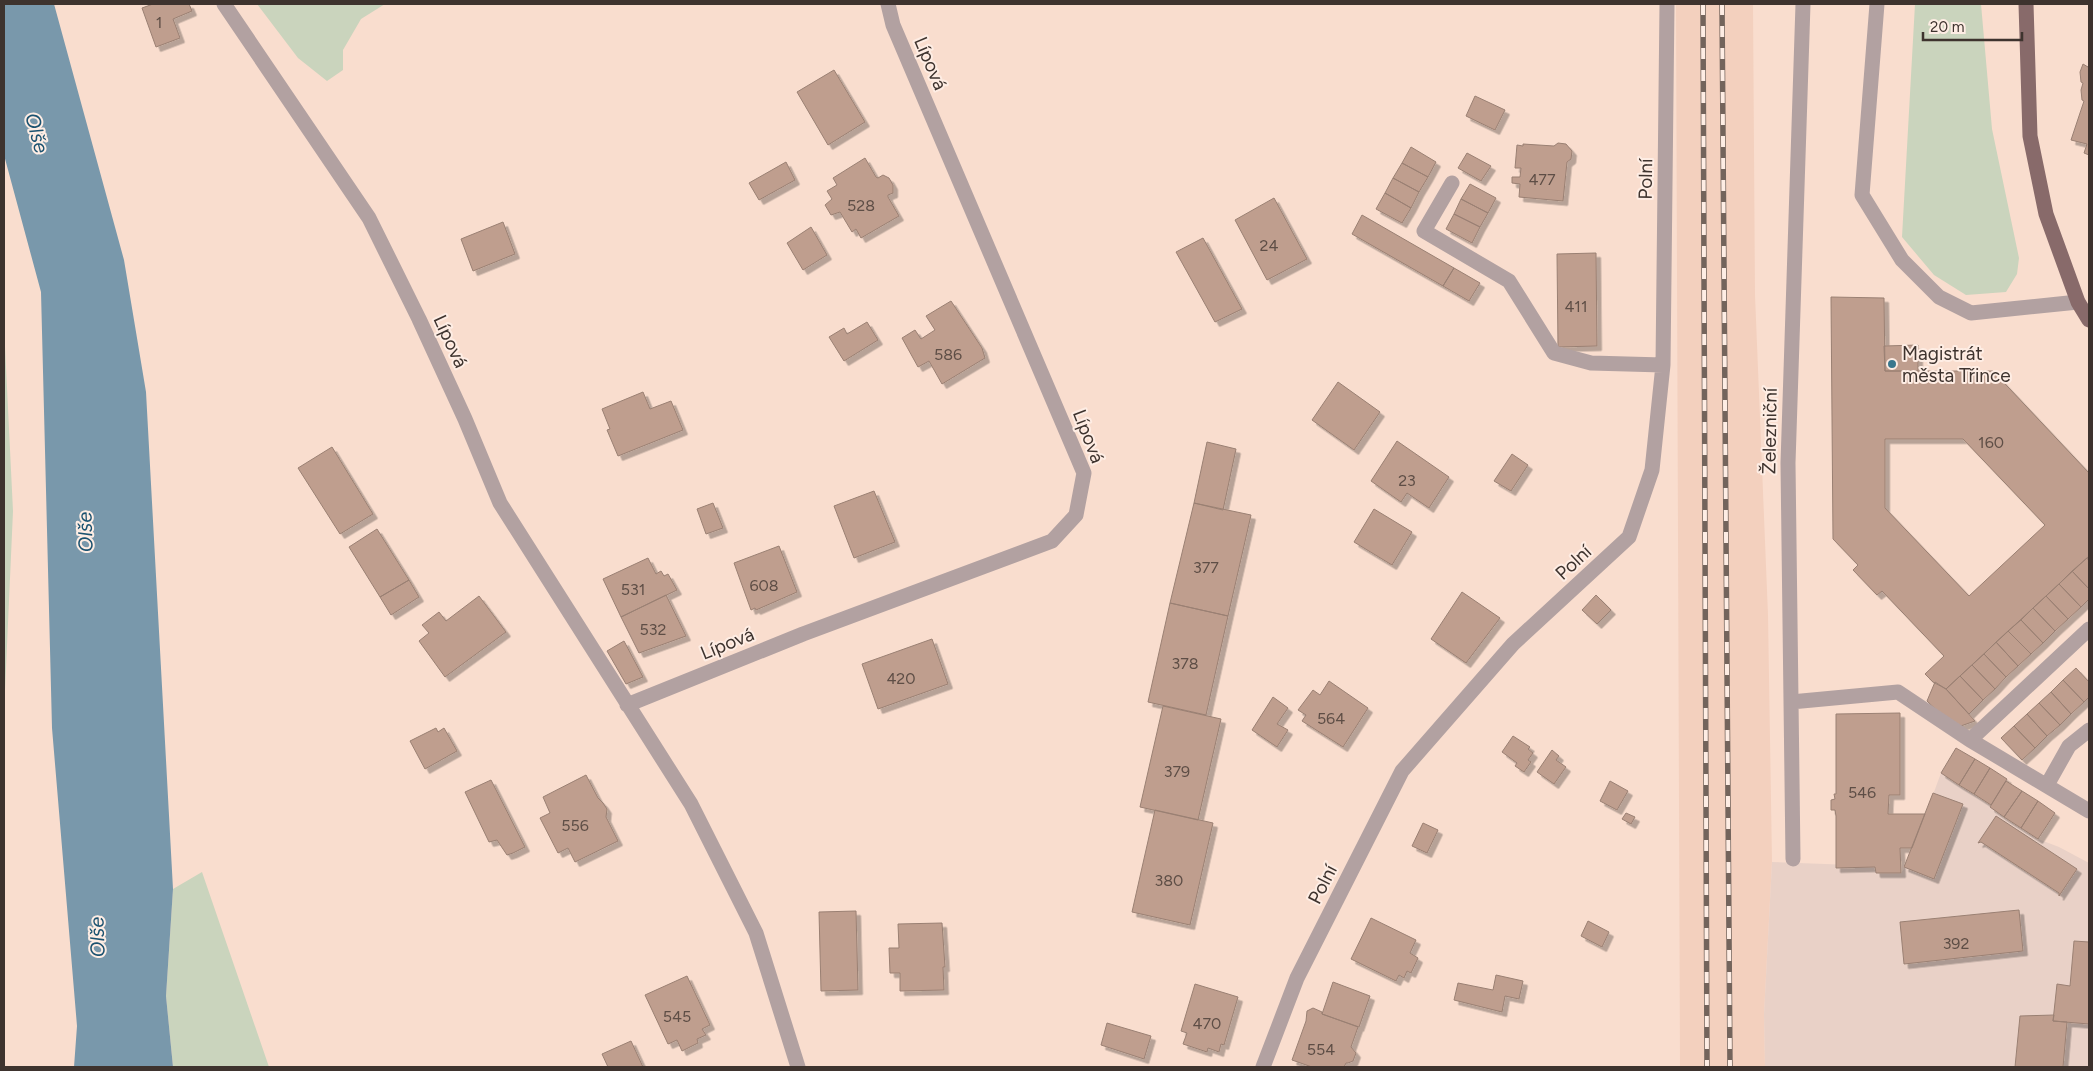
<svg xmlns="http://www.w3.org/2000/svg" width="2093" height="1071" font-family="Figtree,sans-serif">
	<defs>
		<filter id="shadow"><feDropShadow dx="4.5" dy="4.5" stdDeviation="0" flood-color="#0004"/></filter>
	</defs>
	<rect width="100%" height="100%" fill="#f9ddce"/>
	<path fill="#f3d0be" d="M1676,4H1753L1755,295L1768,615L1772,862L1764,1014L1765,1067H1680Z"/>
	<path fill="#e9d1c7" d="M1941,773L1991,805L2004,817L2038,839L2059,847L2089,863V1067H1765L1764,1014L1772,862L1879,866V872L1901,873L1907,865Z"/>
	<path fill="#cad4bd" d="M257,4H385L361,19L343,50V70L327,81L298,58Z
		M1915,4H1981L1992,129L2019,258L2017,274L2006,292L1966,295L1934,275L1902,237Z
		M4,326L13,511L4,713Z
		M202,872L269,1067H173L166,996L173,889Z"/>
	<path fill="#7998ab" d="M4,4H54L124,260L146,392L173,889L166,996L173,1067H74L77,1026L52,728L41,292L4,155Z"/>
	<path fill="#bf9e8e" stroke="#9a8073" fill-rule="evenodd" filter="url(#shadow)" d="M153,4H189L192,11L173,19L180,38L156,47L142,8Z
		M2083,64L2088,67L2089,65V155L2084,153L2087,144L2071,140L2084,101L2082,100L2081,90L2083,83L2081,82L2080,72Z
		M834,70L865,122L828,145L797,92Z
		M1475,96L1505,110L1495,130L1466,116Z
		M1558,143L1566,144L1572,151L1571,159L1567,162L1563,201L1519,197L1520,184L1512,183V177H1520L1521,168H1515L1517,145L1523,146V144L1554,146Z
		M1411,147L1436,162L1428,177L1402,163Z
		M1467,153L1491,166L1481,181L1458,168Z
		M865,158L876,177L878,178L883,175L889,178L893,185V193L888,195V197L899,216L861,238L856,229L852,232L840,212L831,215L825,205L832,199L827,191L837,185L833,178Z
		M786,162L795,180L759,200L749,183Z
		M1402,163L1428,177L1419,192L1393,178Z
		M1393,178L1419,192L1411,208L1385,193Z
		M1470,184L1496,198L1488,213L1461,199Z
		M1385,193L1411,208L1402,223L1376,209Z
		M1274,198L1307,259L1267,280L1235,220Z
		M1461,199L1488,213L1480,227L1454,214Z
		M1454,214L1480,227L1472,243L1446,229Z
		M1362,215L1454,268L1443,286L1352,234Z
		M503,222L515,254L473,271L461,239Z
		M811,227L827,255L803,270L787,243Z
		M1203,238L1242,309L1215,322L1176,252Z
		M1596,253L1597,346L1558,347L1557,254Z
		M1454,268L1480,283L1469,301L1443,286Z
		M1831,297L1884,298L1885,371H1993L2089,473V556L1946,689L1933,682L1925,674L1944,656L1882,591L1877,595L1853,570L1858,565L1833,539ZM1885,439H1963L2045,525L1969,596L1885,508Z
		M951,301L982,348L985,358L942,384L929,361L918,367L902,338L915,330L921,339L935,330L926,316Z
		M867,322L878,340L844,361L829,337L844,328L847,334Z
		M1918,345V371H1885L1884,346Z
		M1338,382L1380,412L1354,450L1312,420Z
		M643,392L650,409L671,401L683,430L618,456L607,430L610,429L602,409Z
		M1397,441L1449,477L1429,508L1407,493L1401,502L1371,481Z
		M1207,442L1236,449L1223,510L1194,503Z
		M332,447L373,514L340,534L298,468Z
		M1512,454L1528,465L1511,491L1494,481Z
		M874,491L895,542L854,558L834,506Z
		M713,503L723,528L706,534L697,509Z
		M1194,503L1251,515L1228,616L1170,603Z
		M1374,509L1412,532L1392,565L1354,542Z
		M377,529L409,580L380,597L349,547Z
		M779,546L797,592L756,610L755,608L751,610L734,563Z
		M648,558L656,574L661,571L664,576L668,574L677,590L621,617L603,579Z
		M2087,558L2089,561V589L2072,571Z
		M2072,571L2089,589V599L2081,607L2059,584Z
		M409,580L419,597L391,615L380,597Z
		M2059,584L2081,607L2068,619L2046,596Z
		M1462,592L1500,618L1466,663L1431,639Z
		M666,595L686,636L639,653L621,617Z
		M1596,595L1611,610L1597,624L1582,610Z
		M479,596L506,632L445,677L419,641L429,633L422,625L439,612L446,621Z
		M2046,596L2068,619L2055,631L2033,608Z
		M1170,603L1228,616L1206,715L1148,702Z
		M2033,608L2055,631L2043,643L2021,620Z
		M2021,620L2043,643L2031,654L2008,631Z
		M2008,631L2031,654L2018,666L1996,642Z
		M932,639L948,684L878,709L862,664Z
		M624,641L643,677L626,684L607,651Z
		M1996,642L2018,666L2006,677L1984,654Z
		M1984,654L2006,677L1995,689L1972,665Z
		M1972,665L1995,689L1983,700L1960,676Z
		M2076,668L2089,682V697L2084,702L2063,680Z
		M1960,676L1983,700L1969,714L1946,689Z
		M2063,680L2084,702L2071,714L2051,692Z
		M1329,681L1368,708L1343,747L1302,721L1306,715L1298,710L1313,690L1320,695Z
		M1935,682L1946,689L1975,721L1955,728L1927,701Z
		M2051,692L2071,714L2060,725L2039,703Z
		M1273,697L1288,708L1277,724L1288,730L1277,747L1252,730Z
		M2039,703L2060,725L2047,736L2027,714Z
		M1163,706L1221,719L1198,820L1140,807Z
		M1900,713V795H1889L1888,814H1925L1912,848H1900L1901,873H1876L1875,867L1836,868V816L1835,810H1831V800L1835,799L1834,794H1836V714Z
		M2027,714L2047,736L2035,748L2014,726Z
		M2014,726L2035,748L2022,760L2001,738Z
		M436,728L438,732L444,728L457,751L425,769L410,741Z
		M1513,736L1530,747L1528,749L1533,753L1528,760L1531,762L1524,772L1515,766L1517,763L1502,752Z
		M1956,748L1975,759L1959,785L1941,773Z
		M1552,750L1559,756L1556,760L1566,767L1554,784L1537,772Z
		M1975,759L1990,768L1974,794L1959,785Z
		M1990,768L2007,779L1991,805L1974,794Z
		M586,775L598,798L603,803L607,809L606,817L618,841L575,862L568,848L558,853L540,818L550,813L543,797Z
		M491,780L525,847L513,853L507,855L497,840L489,842L465,792Z
		M1610,781L1628,791L1617,810L1600,801Z
		M2006,781L2022,791L2004,817L1990,807Z
		M2022,791L2038,801L2021,828L2004,817Z
		M1933,793L1963,804L1934,879L1904,867Z
		M2038,801L2055,813L2038,839L2021,828Z
		M1155,810L1213,823L1190,925L1132,912Z
		M1626,813L1635,817L1631,824L1622,819Z
		M1996,816L2077,869L2059,896V893L1981,842L1978,843Z
		M1423,823L1438,830L1427,853L1412,846Z
		M2019,910L2023,951L1904,964L1900,922Z
		M856,911L858,990L821,991L819,912Z
		M1371,918L1416,940L1410,953L1418,958L1411,973L1407,971L1404,978L1399,975L1396,981L1351,959Z
		M1588,921L1609,932L1602,947L1581,936Z
		M942,923L945,967H943L944,990L900,991V973H890L889,948H899L898,924Z
		M2074,941L2089,942V1024L2053,1021L2057,984L2070,986Z
		M1496,975L1523,981L1519,999L1505,996L1502,1012L1454,1000L1458,983L1493,990Z
		M687,976L710,1025L702,1029L706,1035L697,1039L698,1043L682,1051L677,1040L668,1044L645,995Z
		M1333,982L1370,996L1359,1027L1322,1014Z
		M1195,984L1238,997L1224,1045L1221,1044L1219,1052L1208,1048L1207,1052L1183,1044L1187,1033L1181,1031Z
		M1313,1008L1322,1012V1014L1358,1027L1351,1047L1356,1053L1353,1061L1348,1063H1346L1344,1067H1312L1292,1060L1306,1021L1307,1011Z
		M2054,1015L2053,1021L2067,1022L2063,1067H2015L2020,1016Z
		M1107,1023L1151,1036L1144,1059L1101,1045Z
		M631,1041L643,1067H608L602,1054Z"/>
	<g fill="none" stroke-linecap="round" stroke-linejoin="round">
		<path stroke="#b2a1a1" stroke-width="15" d="M224,4L369,218L419,319L465,419L500,503L691,804L756,933L798,1067
			M1877,4L1862,195L1902,260L1939,297L1971,313L2078,302
			M1452,183L1424,231L1509,281L1554,353L1591,363L1663,365
			M1791,702L1898,692L1970,740L2089,629
			M627,705L803,634L1052,541L1076,515L1084,473L893,25L888,4
			M1970,740L2089,811
			M2047,785L2069,746L2089,730
			M1793,859L1788,463L1803,4
			M1263,1067L1297,978L1402,771L1513,644L1629,537L1652,470L1663,365L1667,4"/>
		<path stroke="#886a6a" stroke-width="15" d="M2026,4L2030,136L2046,214L2078,302L2089,320"/>
		<g stroke="#73645c" stroke-width="5.5">
			<path id="rail" d="M1703,4L1707,1067
				M1722,4L1730,1067"/>
		</g>
		<use href="#rail" stroke="#feede4" stroke-width="4" stroke-dasharray="11" stroke-linecap="butt"/>
	</g>
	<circle fill="#3a778d" stroke="#feede4" stroke-width="2" cx="1892" cy="364" r="5"/>
	<g text-anchor="middle" stroke-width="4" stroke-linejoin="round" paint-order="stroke">
		<g font-size="16" fill="#5e4e46">
			<text x="159" y="28">1</text>
			<text x="1542" y="185">477</text>
			<text x="861" y="211">528</text>
			<text x="1269" y="251">24</text>
			<text x="1576" y="312">411</text>
			<text x="948" y="360">586</text>
			<text x="1991" y="448">160</text>
			<text x="1407" y="486">23</text>
			<text x="1206" y="573">377</text>
			<text x="764" y="591">608</text>
			<text x="633" y="595">531</text>
			<text x="653" y="635">532</text>
			<text x="1185" y="669">378</text>
			<text x="901" y="684">420</text>
			<text x="1331" y="724">564</text>
			<text x="1177" y="777">379</text>
			<text x="1862" y="798">546</text>
			<text x="575" y="831">556</text>
			<text x="1169" y="886">380</text>
			<text x="1956" y="949">392</text>
			<text x="677" y="1022">545</text>
			<text x="1207" y="1029">470</text>
			<text x="1321" y="1055">554</text>
		</g>
		<g font-size="19" fill="#3e332e" stroke="#feede4">
			<text transform="translate(931 63) rotate(67)" y="7">Lípová</text>
			<text transform="translate(1645 179) rotate(-89)" y="7">Polní</text>
			<text transform="translate(451 341) rotate(65)" y="7">Lípová</text>
			<text transform="translate(1769 431) rotate(-89)" y="7">Železniční</text>
			<text transform="translate(1089 436) rotate(69)" y="7">Lípová</text>
			<text transform="translate(1573 562) rotate(-43)" y="7">Polní</text>
			<text transform="translate(727 643) rotate(-22)" y="7">Lípová</text>
			<text transform="translate(1322 884) rotate(-63)" y="7">Polní</text>
		</g>
		<g font-size="19" fill="#3e332e" stroke="#feede4" text-anchor="start">
			<text x="1902" y="360">Magistrát<tspan x="1902" dy="22">města Třince</tspan></text>
		</g>
		<g font-size="20" font-style="italic" fill="#1b5270" stroke="#feede4">
			<text transform="translate(37 133) rotate(75)" y="7">Olše</text>
			<text transform="translate(85 532) rotate(-92)" y="7">Olše</text>
			<text transform="translate(97 937) rotate(-92)" y="7">Olše</text>
		</g>
	</g>
	<rect width="2093" height="1071" fill="none" stroke="#3e332e" stroke-width="10"/>
	<path d="M1923 32v8h99v-8" fill="none" stroke="#3e332e" stroke-width="2.5"/>
	<text x="1930" y="32" font-size="15" fill="#3e332e" stroke="#feede4" stroke-width="4" paint-order="stroke">20 m</text>
</svg>
